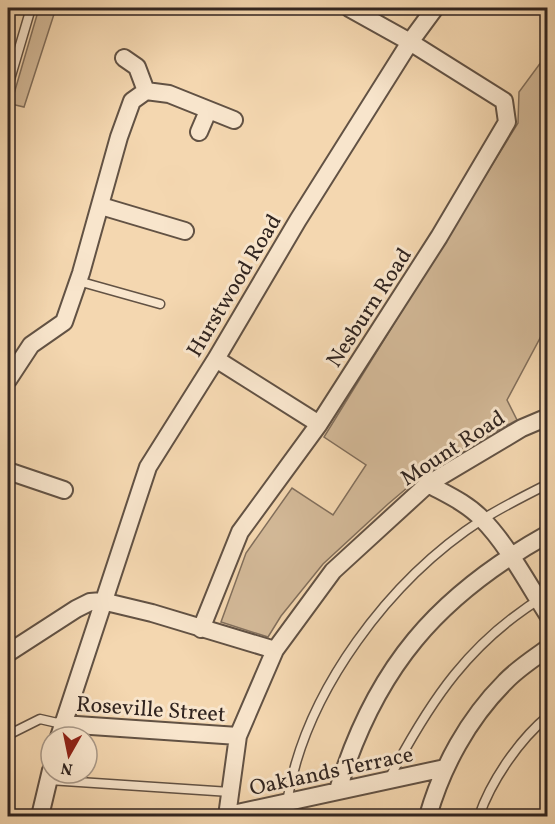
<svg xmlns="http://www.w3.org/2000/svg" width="555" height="824" font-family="Vollkorn,serif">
	<rect width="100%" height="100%" fill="#f4d7b0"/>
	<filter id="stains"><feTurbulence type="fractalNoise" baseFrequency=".00333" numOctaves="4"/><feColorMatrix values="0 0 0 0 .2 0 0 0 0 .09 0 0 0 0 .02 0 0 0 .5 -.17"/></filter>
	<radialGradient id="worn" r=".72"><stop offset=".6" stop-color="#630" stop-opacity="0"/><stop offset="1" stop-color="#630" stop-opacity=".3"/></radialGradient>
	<path fill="#d3b998" stroke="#826f5c" stroke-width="1.5" d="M39,8H56L24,107L11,104Z
		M547,54V325L507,400L517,420L439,461L388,504L323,564L281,616L268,637L221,622L246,553L292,488L333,515L366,465L324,437L518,123L519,92Z"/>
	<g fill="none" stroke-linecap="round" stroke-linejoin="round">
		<g stroke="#625244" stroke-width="11">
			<path id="lane" d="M8,86L31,8
				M78,281L160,304
				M8,735L40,719L62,724
				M389,779C430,701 470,640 548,594
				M49,780L230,792
				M287,802C305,691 390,579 483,519C504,506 526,495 548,484
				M479,816C491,781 519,740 548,716"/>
		</g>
		<g stroke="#625244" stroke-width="20">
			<path id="street" d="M124,58L137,67L146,91
				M199,132L208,111
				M101,206L185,231
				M216,359L319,424
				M8,380L31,345L64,322L81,273L119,137L132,101L146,91L169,94L234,120
				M8,471L64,490
				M428,484C446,494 467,503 482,519C507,544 528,584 548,615
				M201,629L240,532L319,424L439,237L507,122L504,101L410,42L349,8
				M8,653L76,609L90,602L102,601L152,613L275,650
				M62,724L238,736
				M59,737L148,467L216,359L298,220L410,42L435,8
				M338,790C375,668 437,596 548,534
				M228,815L445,768
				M40,816L51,770
				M227,816L238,736L275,650L333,571L428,484L522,428L548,417
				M428,816C442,767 468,719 505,682C517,669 533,659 548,648"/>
		</g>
		<use href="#lane" stroke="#f8e5cc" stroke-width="8"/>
		<use href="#street" stroke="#f8e5cc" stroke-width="16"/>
	</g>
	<g text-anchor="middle" stroke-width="6" stroke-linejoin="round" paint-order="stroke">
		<g font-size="22" fill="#312520" stroke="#f8e5cc">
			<text transform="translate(233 285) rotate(-59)" y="8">Hurstwood Road</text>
			<text transform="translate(368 307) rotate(-57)" y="8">Nesburn Road</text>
			<text transform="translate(452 447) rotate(-33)" y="8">Mount Road</text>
			<text transform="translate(151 708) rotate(4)" y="8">Roseville Street</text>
			<text transform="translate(331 770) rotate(-12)" y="8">Oaklands Terrace</text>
		</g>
	</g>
	<rect width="555" height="824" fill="none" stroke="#f4d7b0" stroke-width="30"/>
	<rect x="9" y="9" width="537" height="806" fill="none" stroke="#312520" stroke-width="3"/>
	<rect x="15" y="15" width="525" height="794" fill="none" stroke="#312520" stroke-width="1.5"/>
	<g transform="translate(69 755) rotate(189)"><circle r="28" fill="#f8e5cc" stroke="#a89887" stroke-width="1.5"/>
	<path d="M0-4.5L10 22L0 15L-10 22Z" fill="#8f2418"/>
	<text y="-9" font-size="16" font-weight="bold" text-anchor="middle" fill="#312520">N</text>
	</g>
	<rect width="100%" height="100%" filter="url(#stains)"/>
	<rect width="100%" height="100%" fill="url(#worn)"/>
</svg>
